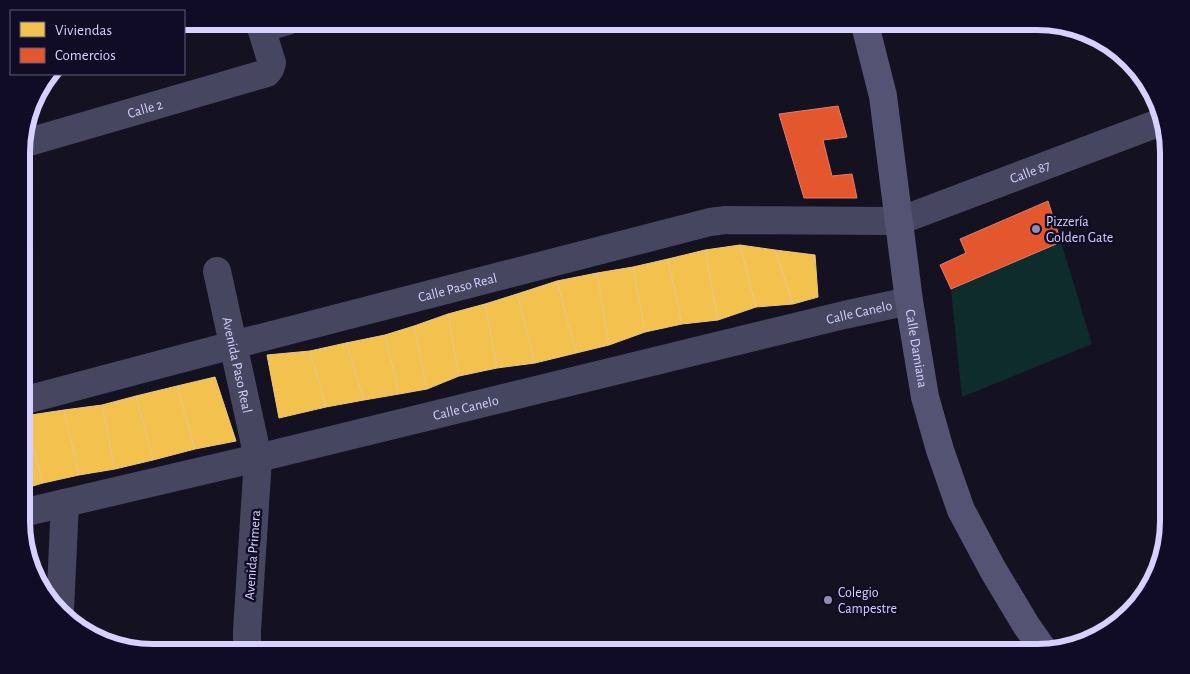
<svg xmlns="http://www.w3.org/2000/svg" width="1190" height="674" font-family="'Alegreya Sans',sans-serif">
	<rect width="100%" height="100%" fill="#141220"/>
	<path fill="#0f2c2d" d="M1061,242L1092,344L962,397L951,289Z"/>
	<path fill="#f2c14e" stroke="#eac683" d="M740,245L756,307L718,320L705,250Z
		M740,245L775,250L793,304L756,307Z
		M705,250L718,320L682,324L668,259Z
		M775,250L815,255L818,297L793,304Z
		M668,259L682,324L645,332L633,267Z
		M633,267L645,332L609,345L597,273Z
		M597,273L609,345L576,353L557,281Z
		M557,281L576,353L535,363L517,294Z
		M517,294L535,363L497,368L485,304Z
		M485,304L497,368L459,376L448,314Z
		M448,314L459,376L427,389L414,326Z
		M414,326L427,389L399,394L385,335Z
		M385,335L399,394L364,400L346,343Z
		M22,341L30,389L22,391Z
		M346,343L364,400L326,407L310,351Z
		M310,351L326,407L279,418L267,355Z
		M215,377L236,441L195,449L177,386Z
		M177,386L195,449L153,460L136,396Z
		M136,396L153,460L115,469L102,405Z
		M102,405L115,469L79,475L64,410Z
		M64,410L79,475L43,483L24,416Z
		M22,416H24L43,483L22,489Z"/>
	<path fill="#e4572e" stroke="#e07c6d" d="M838,106L847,137L823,140L832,176L852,174L857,198H804L779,114Z
		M1048,201L1061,242L951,289L940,265L966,253L960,239Z"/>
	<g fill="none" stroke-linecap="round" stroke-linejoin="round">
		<g stroke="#464661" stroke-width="28">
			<path d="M262,28L288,21"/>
			<path id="s1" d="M22,144L267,73L270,69L272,63L259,21"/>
			<path id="s2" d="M217,271L258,458L247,631V653"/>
			<path id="s3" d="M22,401L233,345L710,222L726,220L899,221L1161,122"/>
			<path id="s4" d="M22,513L258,458L844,315L909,301"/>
			<path d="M60,610L65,503"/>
		</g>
		<path stroke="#555374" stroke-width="28" id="s5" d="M864,21L883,96L909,301L925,397L940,450L961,510L993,570L1026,625L1045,652"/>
	</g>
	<g fill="#928eb1" stroke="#100c26" stroke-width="2">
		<circle cx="1036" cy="229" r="5"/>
		<circle cx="828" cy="600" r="5"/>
	</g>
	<g text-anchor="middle" stroke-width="5" stroke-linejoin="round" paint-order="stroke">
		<g font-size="14" fill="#d6d1ff" stroke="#100c26">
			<text dy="5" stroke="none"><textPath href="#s1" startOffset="128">Calle 2</textPath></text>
			<text dy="5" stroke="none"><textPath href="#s3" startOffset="1040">Calle 87</textPath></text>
			<text dy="5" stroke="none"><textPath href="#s3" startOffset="450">Calle Paso Real</textPath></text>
			<text dy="5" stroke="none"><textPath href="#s4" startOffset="861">Calle Canelo</textPath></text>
			<text dy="5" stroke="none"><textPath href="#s5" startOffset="332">Calle Damiana</textPath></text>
			<text dy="5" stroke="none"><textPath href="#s2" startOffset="96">Avenida Paso Real</textPath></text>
			<text dy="5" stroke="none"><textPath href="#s4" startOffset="456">Calle Canelo</textPath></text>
			<text transform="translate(252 555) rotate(-86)" y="5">Avenida Primera</text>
		</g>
		<g font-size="14" fill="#d6d1ff" stroke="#100c26" text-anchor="start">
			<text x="1046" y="226">Pizzería<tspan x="1046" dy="16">Golden Gate</tspan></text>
			<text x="838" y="597">Colegio<tspan x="838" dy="16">Campestre</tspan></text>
		</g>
	</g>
	<path d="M0 0H1190V674H0ZM153 30H1037A123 123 0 0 1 1160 153V521A123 123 0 0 1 1037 644H153A123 123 0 0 1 30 521V153A123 123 0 0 1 153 30Z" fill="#100c26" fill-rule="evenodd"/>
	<path fill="none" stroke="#d6d1ff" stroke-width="6" d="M153 30H1037A123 123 0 0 1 1160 153V521A123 123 0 0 1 1037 644H153A123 123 0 0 1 30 521V153A123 123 0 0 1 153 30Z"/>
	<rect x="10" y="10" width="175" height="65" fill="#100c26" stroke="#5f5b7d"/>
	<rect x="20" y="22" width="25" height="15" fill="#f2c14e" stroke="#5f5b7d"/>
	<text x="55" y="35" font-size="15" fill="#d6d1ff">Viviendas</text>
	<rect x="20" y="48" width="25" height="15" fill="#e4572e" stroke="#5f5b7d"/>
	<text x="55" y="60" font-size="15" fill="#d6d1ff">Comercios</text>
</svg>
